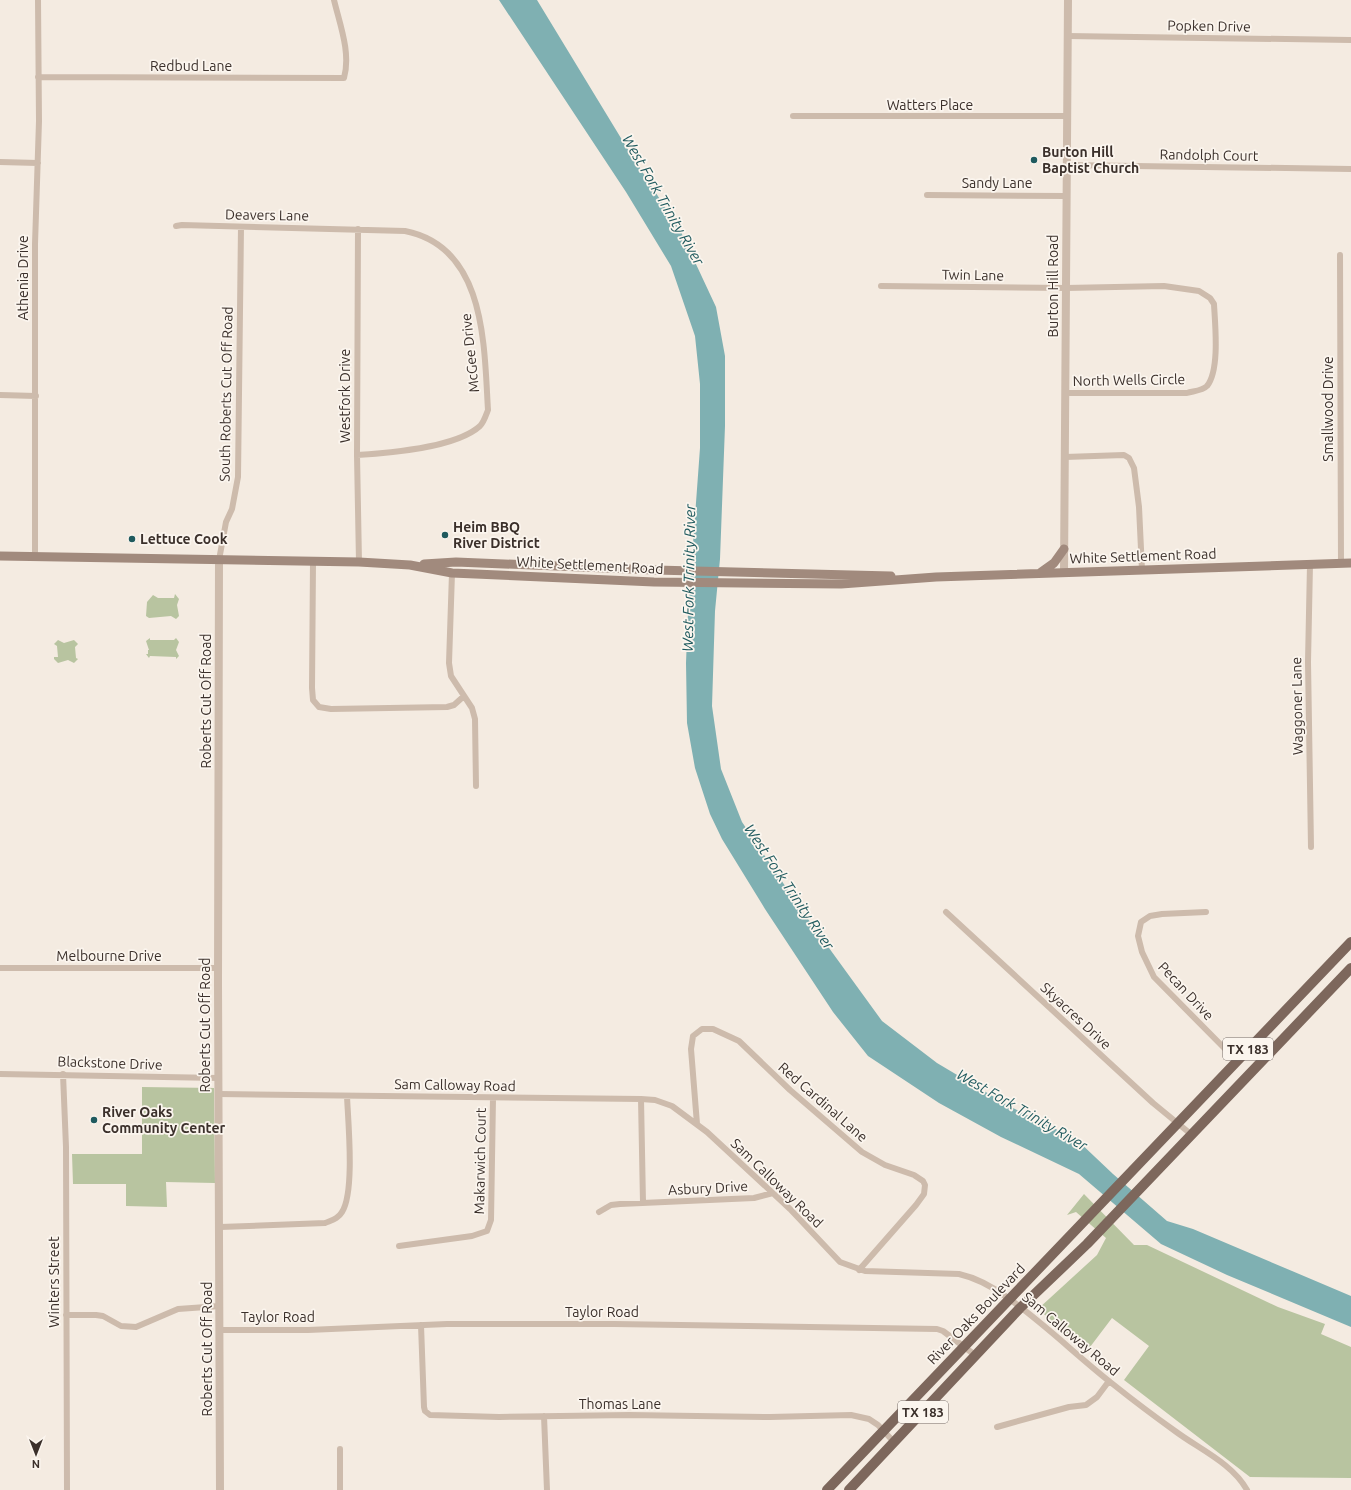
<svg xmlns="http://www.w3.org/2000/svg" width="1351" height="1490" font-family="Ubuntu,sans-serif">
	<rect width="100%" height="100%" fill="#f4ebe1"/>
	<path fill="#b8c4a0" d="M175,594L179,599L177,605L179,616L176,619L171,616L149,618L146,616L147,602L153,595L158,598H174Z
		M150,638V640H174L176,638L179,642L176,650L179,656L176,659V657L150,656L149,658L146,654H148V650H149L146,641Z
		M58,640L64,643L74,640L78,644L75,647L76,658L78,659L74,663L68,660L58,663L54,659V657H58L57,646L54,644Z
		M142,1087L214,1088L215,1183L166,1182L167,1207L126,1206V1184H73L72,1154H142Z
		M1084,1194L1134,1245H1147L1278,1307L1325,1324L1321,1334L1351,1347V1478L1250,1477L1124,1380L1149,1346L1112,1318L1087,1351L1038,1309L1097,1255L1106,1238L1076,1212L1067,1215Z"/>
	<path fill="#7fb0b2" d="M499,0H537L627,148L681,232L716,307L725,356V426L720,559L715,611L712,706L721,769L742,822L800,908L882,1021L937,1063L1011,1107L1076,1139L1113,1174L1167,1221L1193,1229L1351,1296V1327L1227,1275L1161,1244L1079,1174L1001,1137L939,1103L868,1056L833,1012L765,909L722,839L710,814L695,768L687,723L686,663L688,612L700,448V384L695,336L671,266L626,192Z"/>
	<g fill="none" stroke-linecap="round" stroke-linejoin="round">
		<path stroke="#cdbbac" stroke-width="6" d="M1067,36L1351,40
			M38,77L344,78C351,53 340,25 334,0
			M793,116H1067
			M0,162L38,163
			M1066,165L1351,169
			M927,195L1066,196
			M176,226L182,225L405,231C486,247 484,345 488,410C486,415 484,422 480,426C456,448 389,453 357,455
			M358,229L357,455L359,562
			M1340,255L1341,563
			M881,286L1066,288L1164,286L1199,291L1210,298L1214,304C1215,324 1220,370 1207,386C1202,391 1193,391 1187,393H1065
			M0,395L36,396
			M1065,457L1124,455L1129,458L1134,468L1139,507L1142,570
			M35,557V244L39,121L38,0
			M219,560L226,522L232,509L238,477L241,227
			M313,562L312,688L313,700L319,707L331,709L447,707L454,705L464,696
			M1310,564L1308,662L1311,847
			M452,573L449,663L451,676L472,708L475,719L476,786
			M946,912L1153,1103L1192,1135
			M1206,912L1162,914L1150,916L1141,922L1138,936L1142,952L1154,977L1237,1061
			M0,968H218
			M0,1074L218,1078
			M63,1074L66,1147L67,1490
			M219,1094L641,1099L655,1100L672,1106L707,1132L790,1209L840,1262L865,1271L959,1274C977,1278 993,1287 1008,1298C1045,1324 1078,1357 1114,1385C1134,1401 1154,1416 1175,1431C1199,1449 1232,1463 1247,1490
			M641,1099L643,1203
			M697,1124L691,1049L693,1036L702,1029H713L739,1041L790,1090L862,1152L885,1165L914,1175L923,1181L925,1185L924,1194L916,1205L859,1270
			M599,1212L611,1205L620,1204L754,1198L773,1193
			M220,1227L325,1223C332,1220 338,1219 342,1212C355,1192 348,1121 347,1096
			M399,1246L472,1236L487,1231L491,1220L493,1098
			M66,1315H96L103,1316L121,1326L136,1327L178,1309L220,1306
			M421,1325L424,1407L425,1411L430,1415L499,1417L629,1415L770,1417L851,1415L869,1419L878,1425L894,1442
			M220,1330H308L447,1324H614L937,1329L943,1331L975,1355
			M544,1416L547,1490
			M997,1427L1069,1407L1086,1405L1097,1397L1109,1381
			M340,1449V1490"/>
		<path stroke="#cdbbac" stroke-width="8" d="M219,560L218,983L220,1490
			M1064,572L1068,0"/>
		<path stroke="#a18a7d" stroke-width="9" d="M0,556L359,562L410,565L452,573L654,582L841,584L936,577L1351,563
			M424,564L456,562L655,570L891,576
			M1040,573L1054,563L1064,549"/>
		<path stroke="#7d675c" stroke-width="10" d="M827,1490L1351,942
			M849,1490L1020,1308L1087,1244L1351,968"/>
	</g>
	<g fill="#1f5a5e" stroke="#fbf5ee" stroke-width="1.5">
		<circle cx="1034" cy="160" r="4"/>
		<circle cx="445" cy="535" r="4"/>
		<circle cx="132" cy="539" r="4"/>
		<circle cx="94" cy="1120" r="4"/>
	</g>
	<g text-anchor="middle" stroke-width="3.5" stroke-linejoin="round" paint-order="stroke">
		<g fill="#fbf5ee" stroke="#756b66" stroke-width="1">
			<rect x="1223" y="1038" width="50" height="22" rx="3"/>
			<rect x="898" y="1401" width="50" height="22" rx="3"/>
		</g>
		<g font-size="13" font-weight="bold" fill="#3b302b">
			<text x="1248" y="1054">TX 183</text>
			<text x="923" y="1417">TX 183</text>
		</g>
		<g font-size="14" fill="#3b302b" stroke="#fbf5ee">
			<text transform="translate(1209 26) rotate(1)" y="5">Popken Drive</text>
			<text x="191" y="71">Redbud Lane</text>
			<text x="930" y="110">Watters Place</text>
			<text transform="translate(1209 155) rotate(1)" y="5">Randolph Court</text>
			<text x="997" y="188">Sandy Lane</text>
			<text transform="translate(267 215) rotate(1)" y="5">Deavers Lane</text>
			<text transform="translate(973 275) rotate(1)" y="5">Twin Lane</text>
			<text transform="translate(23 278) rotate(-90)" y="5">Athenia Drive</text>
			<text transform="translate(1053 286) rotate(-90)" y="5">Burton Hill Road</text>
			<text transform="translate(470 353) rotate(-96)" y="5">McGee Drive</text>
			<text transform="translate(1129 380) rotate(-1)" y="5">North Wells Circle</text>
			<text transform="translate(226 394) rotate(-89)" y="5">South Roberts Cut Off Road</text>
			<text transform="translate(345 396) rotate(-90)" y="5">Westfork Drive</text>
			<text transform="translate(1328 409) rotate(-90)" y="5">Smallwood Drive</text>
			<text transform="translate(1143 556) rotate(-2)" y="5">White Settlement Road</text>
			<text transform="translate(590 565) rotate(3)" y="5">White Settlement Road</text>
			<text transform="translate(206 701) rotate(-90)" y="5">Roberts Cut Off Road</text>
			<text transform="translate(1297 706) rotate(-91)" y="5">Waggoner Lane</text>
			<text x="109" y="961">Melbourne Drive</text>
			<text transform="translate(1186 991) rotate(47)" y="5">Pecan Drive</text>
			<text transform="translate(1076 1016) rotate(43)" y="5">Skyacres Drive</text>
			<text transform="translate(205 1025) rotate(-90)" y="5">Roberts Cut Off Road</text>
			<text transform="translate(110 1063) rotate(2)" y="5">Blackstone Drive</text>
			<text transform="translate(455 1085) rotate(1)" y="5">Sam Calloway Road</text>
			<text transform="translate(823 1102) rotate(41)" y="5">Red Cardinal Lane</text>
			<text transform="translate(480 1161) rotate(-89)" y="5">Makarwich Court</text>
			<text transform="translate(777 1183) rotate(44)" y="5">Sam Calloway Road</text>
			<text transform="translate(708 1188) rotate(-3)" y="5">Asbury Drive</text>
			<text transform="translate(54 1282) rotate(-90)" y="5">Winters Street</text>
			<text x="602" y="1317">Taylor Road</text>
			<text transform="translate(976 1314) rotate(-46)" y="5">River Oaks Boulevard</text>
			<text x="278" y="1322">Taylor Road</text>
			<text transform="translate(1071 1334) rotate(40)" y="5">Sam Calloway Road</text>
			<text transform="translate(207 1349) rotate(-90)" y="5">Roberts Cut Off Road</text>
			<text x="620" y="1409">Thomas Lane</text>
		</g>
		<g font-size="14" font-weight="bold" fill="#3b302b" stroke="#fbf5ee" text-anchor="start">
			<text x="1042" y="157">Burton Hill<tspan x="1042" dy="16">Baptist Church</tspan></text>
			<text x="453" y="532">Heim BBQ<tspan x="453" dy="16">River District</tspan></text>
			<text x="140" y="544">Lettuce Cook</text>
			<text x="102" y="1117">River Oaks<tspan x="102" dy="16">Community Center</tspan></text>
		</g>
		<g font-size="15" font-style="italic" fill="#1f5a5e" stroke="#fbf5ee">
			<text transform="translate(663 200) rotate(60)" y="5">West Fork Trinity River</text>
			<text transform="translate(689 578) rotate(-89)" y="5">West Fork Trinity River</text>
			<text transform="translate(789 887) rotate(56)" y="5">West Fork Trinity River</text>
			<text transform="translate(1022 1110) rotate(30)" y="5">West Fork Trinity River</text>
		</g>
	</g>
	<g transform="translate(36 1454) rotate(180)" stroke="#fbf5ee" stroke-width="3" paint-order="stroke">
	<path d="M0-3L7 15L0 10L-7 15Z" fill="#3b302b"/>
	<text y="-6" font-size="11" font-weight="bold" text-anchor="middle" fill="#3b302b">N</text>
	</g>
</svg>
